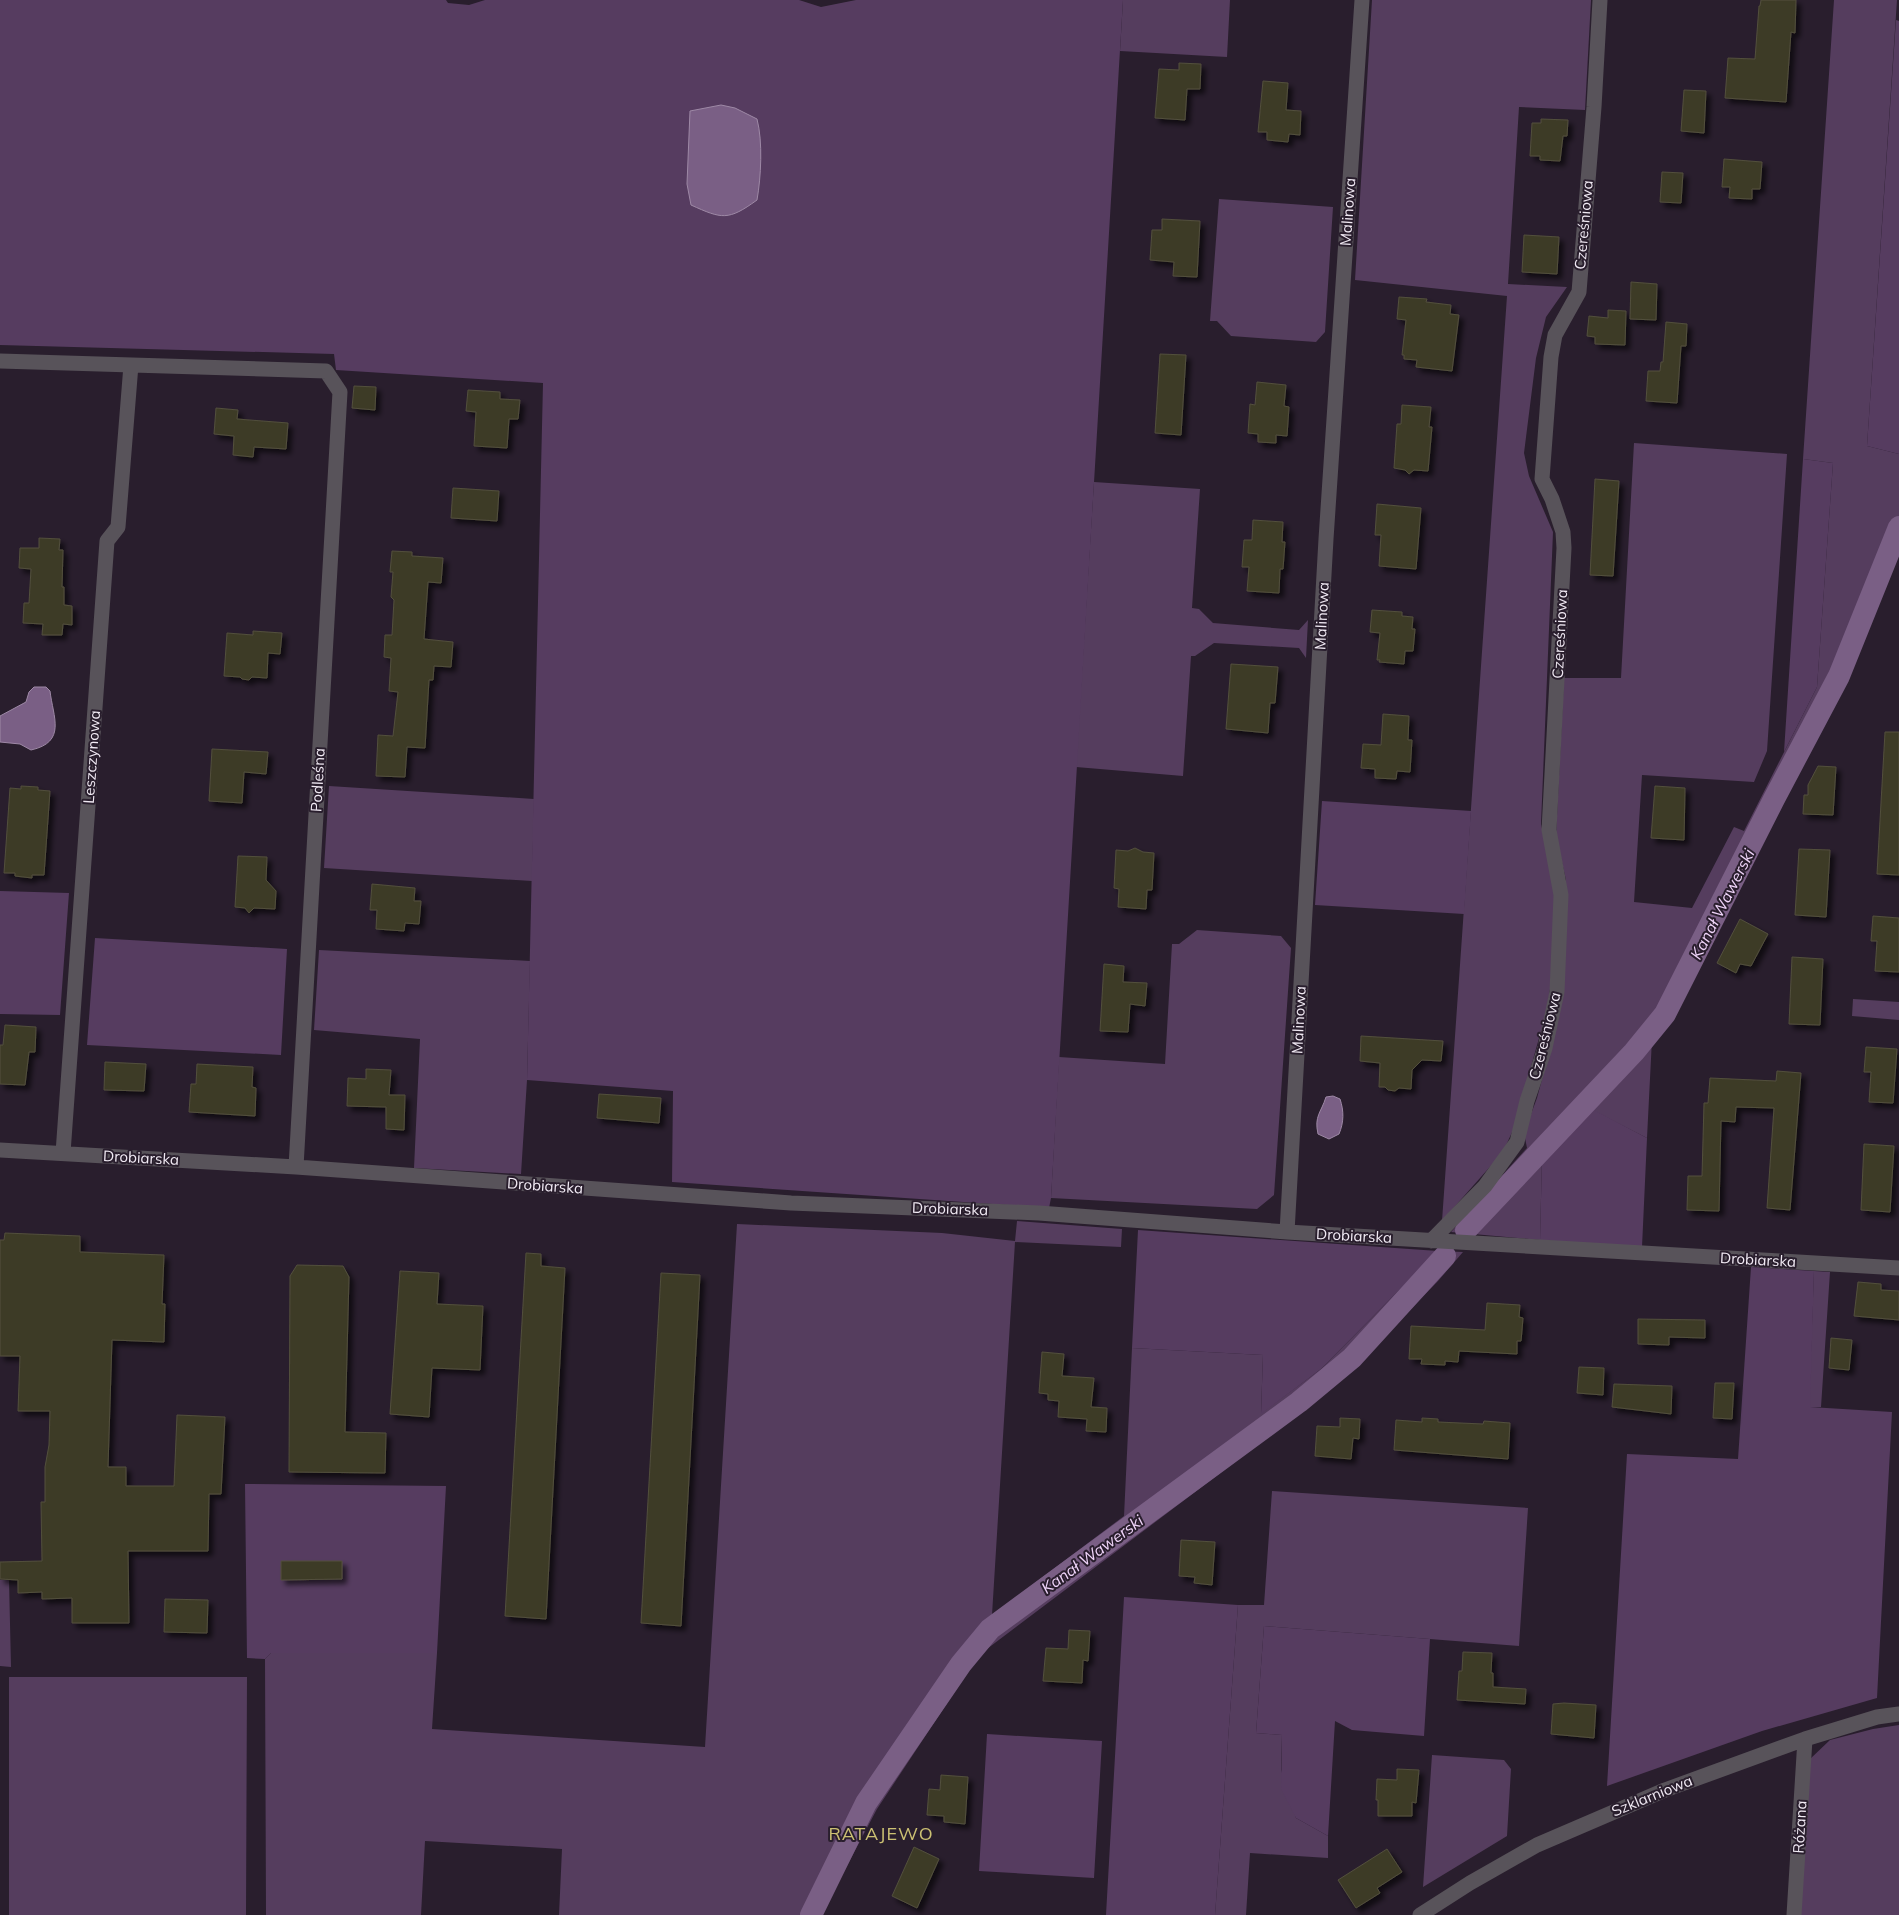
<svg xmlns="http://www.w3.org/2000/svg" width="1899" height="1915" font-family="Mulish,sans-serif">
	<defs>
		<filter id="shadow"><feDropShadow dx="4.5" dy="4.5" stdDeviation="2.5" flood-color="#0009"/></filter>
	</defs>
	<rect width="100%" height="100%" fill="#291e2d"/>
	<path fill="#553d5e" d="M1123,0H1230L1227,57L1120,51Z
		M1372,0H1591L1585,110L1519,107L1508,284L1567,287L1546,317L1536,358L1524,453L1529,476L1553,532L1541,824L1555,892L1552,975L1547,1010L1513,1130L1503,1152L1442,1221L1507,296L1355,280Z
		M1834,0H1897L1867,446L1899,454V544L1843,683L1670,1019L1652,1039L1647,1138L1588,1108L1542,1157L1540,1240L1451,1232L1527,1148L1524,1133L1537,1098L1559,1016L1566,880L1556,836L1564,678H1621L1634,443L1787,454L1767,751L1754,782L1642,775L1634,902L1692,908L1734,827L1744,831L1817,687L1833,463L1803,459Z
		M1219,199L1333,207L1325,332L1316,342L1231,336L1217,321H1210Z
		M1094,482L1200,489L1192,608L1199,609L1213,623L1299,630L1308,620L1306,658L1299,648L1214,643L1195,656H1191L1183,776L1076,767Z
		M329,786L534,799L532,881L324,868Z
		M1197,930L1281,936L1291,948L1274,1195L1257,1209L1051,1198L1059,1057L1165,1064L1172,944H1179Z
		M319,950L530,961L527,1080L521,1174L414,1168L420,1039L314,1030Z
		M1853,999L1899,1002V1020L1852,1016Z
		M1017,1221L1122,1229L1121,1247L1015,1242L992,1615L1124,1516L1132,1348L1263,1355L1261,1413L1321,1369L1438,1251L1463,1252L1438,1281L1348,1374L1276,1431L979,1655L877,1809L821,1915H559L562,1849L425,1841L421,1915H266L265,1659L271,1653H437L432,1729L705,1747L737,1224L942,1233L1015,1241Z
		M1814,1271L1830,1272L1821,1407H1809Z
		M1272,1491L1528,1508L1519,1646L1264,1626L1256,1733L1282,1735L1281,1770L1296,1818L1328,1836V1858L1250,1853L1246,1915H1215L1238,1605H1264Z
		M0,1580H9L11,1667L0,1666Z
		M9,1677H247L246,1915H9Z
		M1899,1725V1915H1799L1809,1760L1830,1740L1873,1729Z
		M1432,1755L1504,1760L1511,1769L1507,1836L1423,1887Z"/>
	<path fill="#563c60" d="M0,0H446L448,3L469,5L485,0H799L821,7L856,0H1123L1051,1198L1049,1208L672,1182L673,1091L527,1080L543,383L336,370L334,354L0,345Z
		M1896,20L1899,21V454L1867,446Z
		M1803,459L1833,463L1817,687L1784,752Z
		M1322,801L1471,811L1464,914L1315,905Z
		M0,891L69,893L60,1015L0,1014Z
		M95,938L287,949L281,1055L87,1045Z
		M1588,1107L1647,1138L1642,1247L1540,1240L1542,1157Z
		M1138,1230L1438,1251L1321,1369L1261,1414L1263,1355L1132,1348Z
		M1751,1267L1814,1271L1810,1407L1892,1412L1877,1698L1762,1731L1607,1786L1627,1454L1738,1459Z
		M245,1484L446,1486L437,1653H271L265,1659L247,1658Z
		M1124,1597L1238,1605L1215,1915H1106Z
		M1264,1626L1430,1639L1424,1736L1352,1730L1335,1721L1328,1836L1296,1818L1281,1789L1282,1735L1256,1733Z
		M987,1734L1102,1741L1094,1878L979,1871Z"/>
	<path fill="#7a5f85" stroke="#9e89a6" d="M721,105L735,108L757,119C763,142 761,177 757,200C728,221 722,219 691,205L687,184L690,111Z
		M34,687H46L50,691C53,717 67,742 31,750L20,744L0,742V716L26,702L29,692Z
		M1333,1096L1340,1099C1344,1111 1344,1122 1339,1134L1329,1139L1318,1134C1314,1116 1321,1113 1326,1097Z"/>
	<g fill="none" stroke-linecap="round" stroke-linejoin="round">
		<path stroke="#7a5f85" stroke-width="22" d="M1466,1230L1634,1052L1665,1014L1774,799L1839,676L1899,527
			M811,1915L866,1803L961,1664L990,1629L1299,1402L1352,1358L1445,1256"/>
	</g>
	<path fill="#3e3b28" stroke="#524f3c" filter="url(#shadow)" d="M1761,0H1796L1795,33L1791,32L1786,102L1725,98L1728,58L1755,59L1759,6H1760Z
		M1179,63L1201,64L1200,89H1187L1185,120L1155,118L1159,69L1179,70Z
		M1263,81L1288,83L1286,110L1301,111L1300,135L1289,134L1288,142L1267,140V132H1258Z
		M1684,90L1706,91L1704,133L1681,131Z
		M1541,119L1568,120L1567,136H1563L1560,161L1540,160V156H1530L1532,123H1541Z
		M1724,159L1762,162L1760,189H1752V199L1729,198L1730,187H1722Z
		M1662,172L1683,173L1681,203L1660,202Z
		M1162,219L1200,221L1197,277L1173,276L1174,262L1150,260L1152,230H1162Z
		M1524,235L1559,237L1557,274L1522,272Z
		M1631,282L1657,284L1656,320L1630,319Z
		M1399,297L1427,299L1426,302L1451,305L1450,314L1459,315L1452,371L1416,367L1417,360L1404,359V355H1402L1406,320L1397,319Z
		M1608,310L1626,311L1625,345L1595,344V337L1587,336L1589,316L1608,318Z
		M1666,322L1687,324L1686,346H1681L1677,403L1646,401L1648,371H1660L1661,362H1663Z
		M1160,354L1186,355L1181,435L1155,433Z
		M1257,382L1286,385L1284,406L1289,407L1287,436L1276,435V443L1258,442V434L1248,433L1250,404L1255,405Z
		M354,386L376,387L375,410L352,408Z
		M468,390L500,392V399L520,400L518,419H509L507,448L474,446L476,412L466,411Z
		M1402,405L1431,407L1429,427H1432L1428,471L1414,470L1409,474L1405,470L1394,468L1397,424H1401Z
		M216,408L238,410L237,419L288,423L286,449L254,447L253,457L233,455L234,436L214,434Z
		M1595,479L1619,481L1613,576L1590,575Z
		M453,488L499,491L497,521L451,518Z
		M1377,504L1421,508L1416,569L1379,566L1381,535H1375Z
		M1253,520L1283,522L1282,542H1285L1283,569H1280L1279,593L1247,591L1249,567H1242L1244,540H1252Z
		M39,538L60,539L59,550H63L62,587H64V605L72,606V625L63,624L62,635H42L43,624L23,623L24,603H29L31,569L19,568L20,548H39Z
		M392,551L412,552V556L443,558L441,583L428,582L424,639L453,642L451,667L434,666L433,680H429L425,748L407,747L405,777L376,776L378,735L393,736L398,692L389,691L391,658L384,657L385,635H392L394,600L391,597L393,572H390Z
		M1372,610L1402,612V616L1413,617L1412,629H1415L1413,651H1405L1404,664L1379,662L1380,660H1377L1380,633L1370,632Z
		M253,631L282,633L280,654L268,653L267,678L252,677L249,680L242,679L240,677L224,676L227,633L253,635Z
		M1231,664L1278,667L1275,703H1270L1268,733L1226,729Z
		M1383,714L1409,716L1408,740H1412L1410,772L1397,771L1396,779L1375,778V769L1361,768L1363,744L1381,745Z
		M1885,732H1899V875L1877,874Z
		M212,749L268,752L266,774L244,772L242,803L209,801Z
		M1818,766L1836,767L1833,815L1803,814L1804,795H1808V785Z
		M21,786L38,787V790L50,791L44,875H32V878L15,876V873H4L10,788L21,789Z
		M1655,786L1685,788L1684,840L1651,838Z
		M1135,848L1143,852L1154,853L1152,890H1147L1146,909L1118,907L1119,889L1114,888L1116,850L1128,851Z
		M1799,849L1830,850L1826,917L1795,915Z
		M238,856L267,857L266,880L276,891L275,909L254,908L249,913L245,908L235,907Z
		M372,884L415,888L414,901H421L419,924L405,923L404,931L376,929L377,910H370Z
		M1873,916L1899,918V972L1875,971L1877,941H1871Z
		M1740,919L1768,934L1751,966L1740,964L1736,973L1717,963Z
		M1792,957L1823,959L1820,1025L1789,1024Z
		M1104,964L1124,966L1123,982L1147,983L1145,1006L1130,1004L1128,1032L1100,1031Z
		M5,1025L36,1027L35,1052H29L25,1085L0,1084V1045H3Z
		M1361,1036L1443,1041L1441,1061L1422,1060L1412,1070L1411,1089L1399,1088L1395,1091L1388,1090L1385,1087H1379L1380,1063L1360,1061Z
		M1866,1047L1897,1049L1893,1103L1869,1102L1871,1072H1864Z
		M105,1062L146,1064L144,1091L104,1090Z
		M197,1064L253,1067L252,1087L256,1088L255,1116L189,1112L191,1084H196Z
		M366,1069L391,1070L389,1095H405L404,1130L386,1129V1107L347,1106L348,1078L366,1079Z
		M1777,1071L1801,1073L1790,1210L1767,1208L1774,1108L1736,1107L1735,1122L1721,1121L1719,1211L1687,1210L1688,1176H1702L1704,1103H1708L1710,1078L1776,1081Z
		M599,1094L661,1098L659,1123L597,1118Z
		M1864,1144L1894,1146L1890,1212L1861,1210Z
		M5,1233L80,1236V1252L164,1255L162,1304H165L164,1342L112,1340L108,1467H126V1486H174L177,1415L225,1417L221,1494H209L208,1551H128L129,1623H72V1598L42,1599V1592L18,1593V1580L0,1579V1562L42,1561L41,1502H45V1467L49,1445L50,1411H18L20,1356H0V1240H4Z
		M526,1253L541,1254V1266L565,1268L546,1619L505,1616Z
		M297,1265L343,1266L349,1277L345,1432L386,1433L385,1473L289,1472L290,1276Z
		M400,1271L439,1273L437,1304L483,1306L480,1370L432,1368L429,1417L390,1414Z
		M661,1273L700,1275L681,1626L641,1623Z
		M1858,1282L1881,1284V1290L1899,1291V1320L1854,1316Z
		M1487,1303L1520,1305L1519,1317L1523,1318L1522,1330L1521,1341H1517V1354L1459,1351L1458,1362L1445,1361V1365L1421,1364L1422,1359H1409L1411,1326L1485,1330Z
		M1638,1319L1705,1320V1338L1669,1337V1345L1638,1344Z
		M1831,1338L1852,1340L1849,1370L1829,1368Z
		M1042,1352L1064,1354L1062,1376L1094,1378L1091,1407L1107,1408L1106,1432L1086,1431L1087,1419L1058,1417L1059,1401L1048,1400V1394L1039,1393Z
		M1579,1367L1604,1368L1603,1395L1577,1393Z
		M1715,1383H1734L1732,1419L1713,1418Z
		M1614,1384L1672,1386L1671,1414L1612,1407Z
		M1340,1418L1360,1419L1359,1439L1353,1438L1351,1459L1315,1456L1317,1426L1340,1427Z
		M1422,1418L1438,1419V1422L1483,1424L1484,1421L1510,1423L1508,1459L1394,1450L1396,1420L1422,1422Z
		M1181,1540L1215,1542L1212,1585L1194,1583L1195,1577L1179,1576Z
		M281,1561H342V1579L281,1580Z
		M165,1599L208,1600L207,1633L164,1632Z
		M1069,1630L1090,1631L1088,1661L1083,1660L1082,1683L1043,1681L1046,1648L1068,1649Z
		M1463,1652L1492,1653L1491,1673H1493V1687L1526,1689L1525,1704L1457,1700L1459,1671H1462Z
		M1564,1703L1596,1705L1594,1738L1551,1734L1553,1704Z
		M1397,1769L1419,1770L1416,1803L1412,1802V1816H1378V1800H1376L1377,1779L1397,1780Z
		M941,1775L968,1777L965,1824L944,1822V1816L927,1815L929,1789L940,1790Z
		M914,1847L939,1859L917,1908L892,1896Z
		M1387,1849L1402,1872L1377,1888L1380,1893L1356,1908L1338,1880Z"/>
	<g fill="none" stroke-linecap="round" stroke-linejoin="round">
		<path stroke="#58535a" stroke-width="15" d="M0,361L326,371L340,392L296,1167
			M0,1150L296,1167L791,1203L1039,1213L1287,1232L1899,1268
			M63,1153L107,541L118,527L131,365
			M1287,1232L1326,539L1362,0
			M1431,1241L1485,1186L1517,1142L1527,1101L1545,1048L1557,992L1561,895L1549,830L1564,548L1563,532L1552,499L1542,479L1551,357L1555,335L1579,292L1594,107L1600,0
			M1420,1915L1470,1883L1537,1845L1665,1790L1805,1739L1877,1717L1899,1714
			M1794,1915L1805,1739"/>
	</g>
	<g text-anchor="middle" stroke-width="4" stroke-linejoin="round" paint-order="stroke">
		<g font-size="15" fill="#f1eaf4" stroke="#291e2d">
			<text transform="translate(1348 212) rotate(-86)" y="5">Malinowa</text>
			<text transform="translate(1584 225) rotate(-85)" y="5">Czereśniowa</text>
			<text transform="translate(1322 616) rotate(-87)" y="5">Malinowa</text>
			<text transform="translate(1560 634) rotate(-87)" y="5">Czereśniowa</text>
			<text transform="translate(92 757) rotate(-86)" y="5">Leszczynowa</text>
			<text transform="translate(318 780) rotate(-87)" y="5">Podleśna</text>
			<text transform="translate(1299 1020) rotate(-87)" y="5">Malinowa</text>
			<text transform="translate(1545 1036) rotate(-76)" y="5">Czereśniowa</text>
			<text transform="translate(141 1158) rotate(3)" y="5">Drobiarska</text>
			<text transform="translate(545 1186) rotate(4)" y="5">Drobiarska</text>
			<text transform="translate(950 1209) rotate(2)" y="5">Drobiarska</text>
			<text transform="translate(1354 1236) rotate(3)" y="5">Drobiarska</text>
			<text transform="translate(1758 1260) rotate(3)" y="5">Drobiarska</text>
			<text transform="translate(1652 1796) rotate(-22)" y="5">Szklarniowa</text>
			<text transform="translate(1800 1827) rotate(-87)" y="5">Różana</text>
		</g>
		<g font-size="16" font-style="italic" fill="#f0d5fa" stroke="#291e2d">
			<text transform="translate(1722 904) rotate(-63)" y="6">Kanał Wawerski</text>
			<text transform="translate(1092 1554) rotate(-36)" y="6">Kanał Wawerski</text>
		</g>
		<g font-size="18" letter-spacing="1" fill="#ccc173" stroke="#291e2d">
			<text x="881" y="1840">RATAJEWO</text>
		</g>
	</g>
</svg>
